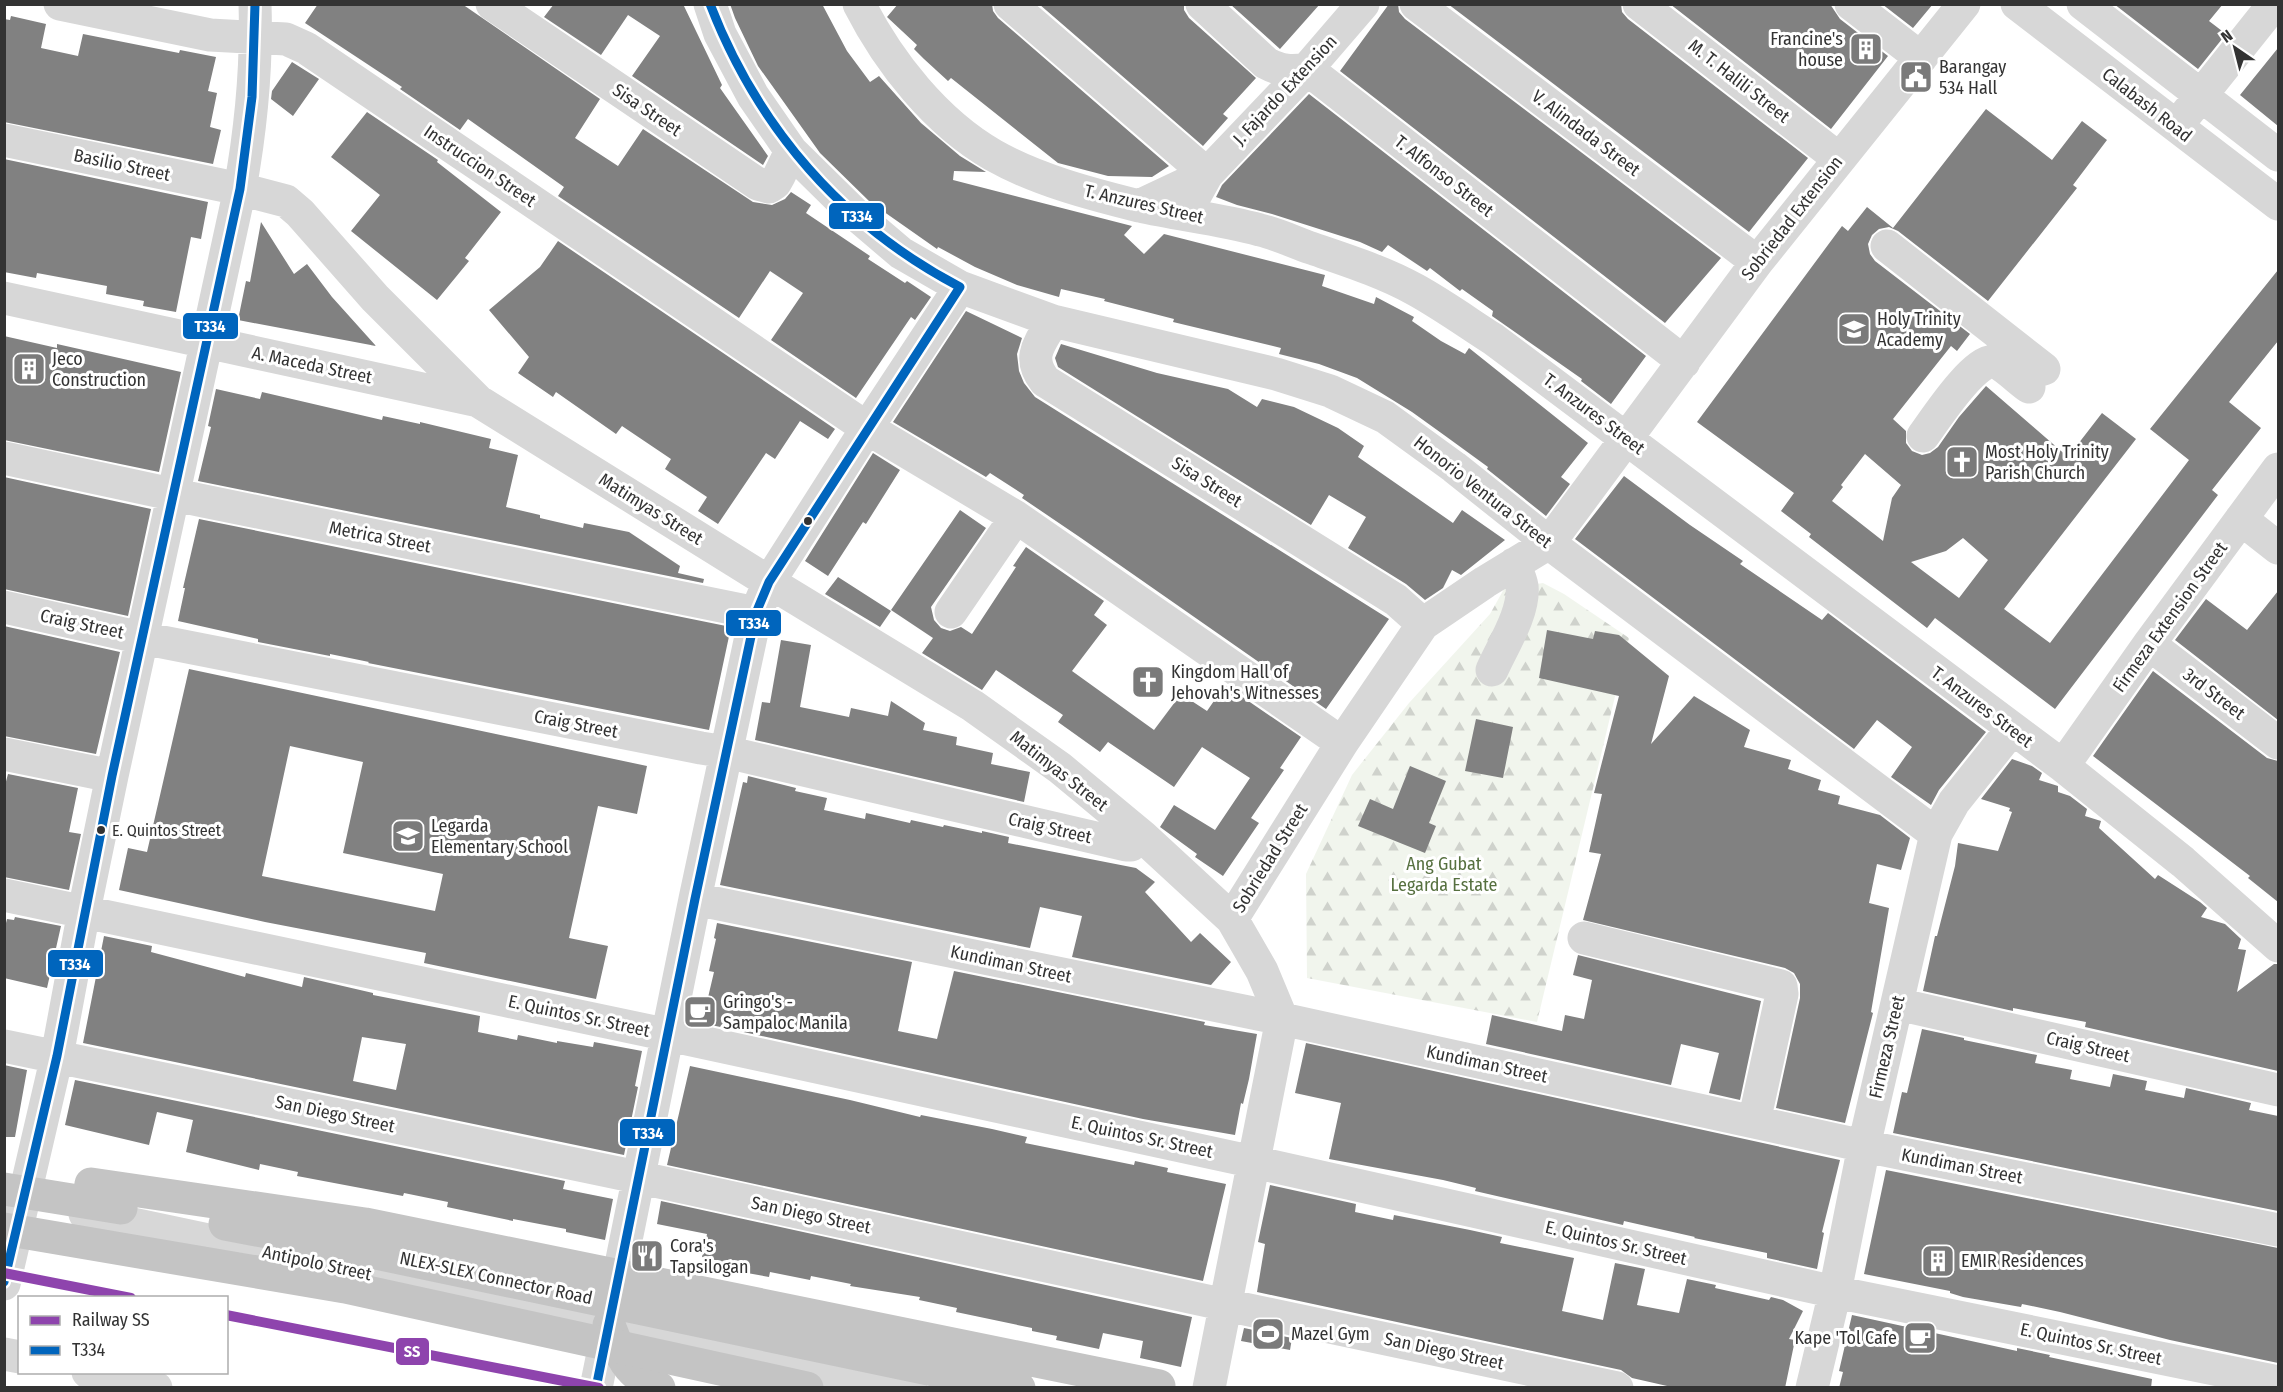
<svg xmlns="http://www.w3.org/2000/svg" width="2283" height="1392" font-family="'Fira Sans Condensed',sans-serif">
	<defs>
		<pattern id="forest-firs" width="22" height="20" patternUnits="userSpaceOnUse" patternTransform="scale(1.5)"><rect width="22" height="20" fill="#f1f5ed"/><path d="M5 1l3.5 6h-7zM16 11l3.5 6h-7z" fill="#cfd2cc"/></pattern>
	</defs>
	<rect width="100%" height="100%" fill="#fff"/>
	<path fill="url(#forest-firs)" d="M1543,583L1564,594L1629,638L1537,1022L1307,978L1306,874L1352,775L1409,703L1490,614L1504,589Z"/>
	<path fill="#818181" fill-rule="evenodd" d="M318,4H462L600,99L575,138L618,166L643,129L753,202L772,205L785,199L791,192L811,205L806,213L870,256L868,259L905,283L907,281L931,297L915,320L911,317L856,398L771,340L803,293L770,271L739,318L558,196L564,187L468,119L460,130L400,89L402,87L305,23Z
		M554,4H683L722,85L720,88L768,156L763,165L632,76L660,36L628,15L601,55L544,17Z
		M730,4H822L847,51L870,82L879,76L921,123L960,156L986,172L954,171L953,180L1132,226L1124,235L1144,254L1164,234L1325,275L1322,286L1374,304L1376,297L1414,317L1412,321L1441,341L1465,354L1469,348L1588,443L1561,477L1570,484L1546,516L1487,469L1488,467L1444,435L1412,412L1357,378L1319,364L1279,354L1281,348L1173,322L1174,319L1104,301L1105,299L1061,289L1059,297L1017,285L975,267L938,247L937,249L870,202L820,153L758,66L735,18Z
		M898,4H992L993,11L998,18L1169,166L1152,177L1108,176L1058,163L951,78L948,81L924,59L914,49L917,45L887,17Z
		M1039,4H1184V10L1189,18L1256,78L1223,114L1228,118L1203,146Z
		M1230,4H1320L1280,49Z
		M1389,4H1398L1399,12L1405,19L1721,258L1665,323L1340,71Z
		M1448,4H1621L1622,12L1628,19L1808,158L1749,232Z
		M1670,4H1830L1840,19L1888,56L1831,129Z
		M1882,4H1933L1913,28Z
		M2114,4H2223L2209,21L2226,34L2198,69Z
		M11,16L46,24L41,48L78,56L83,34L179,53L180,50L216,57L208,91L217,93L210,127L221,130L213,164L4,122V19L10,20Z
		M2278,48V126L2240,95Z
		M292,62L319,79L293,116L271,99L272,91Z
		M1309,94L1646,356L1611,404L1581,381L1582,379L1492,316L1493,311L1462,289L1460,291L1430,268L1427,271L1388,245L1382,252L1360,242L1272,214L1237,205L1216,197L1222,185Z
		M1986,109L2052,160L2082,121L2107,140L2073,185L2077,188L1988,301L1898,231L1889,227L1879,229L1872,235L1868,244L1870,254L1875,261L1970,334L1957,351L1951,346L1893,419L1906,431V443L1912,451L1922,455L1930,453L1938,447L1959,417L1986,386L2068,457L2102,413L2136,439L2004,609L2050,643L2189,460L2150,429L2278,270V341L2229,402L2261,428L2212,490L2218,495L2055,709L1935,618L1927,628L1809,537L1811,534L1781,511L1794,493L1697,422L1842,226L1848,231L1867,207L1893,228ZM1865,454L1901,485L1892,498L1883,541L1832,501L1843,487L1841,485ZM1963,538L1988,560L1959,598L1911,562L1946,551Z
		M367,112L438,160L437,162L501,212L465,258L469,261L437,300L351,231L380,195L331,157Z
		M4,159L208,202L201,239L191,237L176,312L143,306L144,301L106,294L107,286L37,273L36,278L4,272Z
		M261,222L294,274L307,264L332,297L376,346L238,320L246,281L250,282Z
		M558,241L835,429L828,439L800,421L775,459L766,453L718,524L698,511L707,497L665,469L671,459L622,426L616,434L556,392L553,397L518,373L529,357L489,310L540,267Z
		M966,311L1022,338L1017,354L1019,371L1024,383L1035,397L1389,619L1326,709L1081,538L1022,498L1024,495L990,473L986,477L893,422Z
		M4,336L57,348V344L181,372L159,472L4,440Z
		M1061,344L1157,373L1228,389L1257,407L1262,399L1294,407L1338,428L1364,446L1358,457L1453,523L1462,510L1505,540L1461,575L1452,570L1443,588L1425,600L1406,584L1348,548L1366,517L1329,495L1311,525L1058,367L1055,358Z
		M216,389L260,399L262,392L382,420L383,416L420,424V422L491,439L489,448L518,455L506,507L540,515V518L583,528L584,523L629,532L680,566L678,573L704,579L703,583L198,481L211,427L208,426Z
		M873,453L900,470L866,524L863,522L828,576L805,561Z
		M1624,476L1690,525L1743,561L1740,564L1822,620L1828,613L1986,732L1939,790L1931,805L1891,777L1912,747L1877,720L1854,749L1575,539Z
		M4,477L151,509L128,616L4,589Z
		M960,510L986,528L931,607L934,620L941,628L950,631L961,627L972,634L1016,567L1013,566L1026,547L1104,601L1094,615L1107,625L1072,671L1154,730L1181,694L1207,711L1225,685L1301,737L1280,768L1284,770L1251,818L1259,823L1223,876L1195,857L1197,854L1160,827L1174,805L1215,830L1250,778L1202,747L1174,787L1108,742L1100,752L1058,722L1063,715L996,670L982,690L922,653L933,638L891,610Z
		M199,519L731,627L709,730L368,663L369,662L330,654V656L258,642V639L178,621L185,588H183Z
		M838,577L891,611L880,627L825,594Z
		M2278,591V720L2175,640L2206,599L2247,630Z
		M4,626L120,652L96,754L4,736Z
		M1547,630L1593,639L1595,631L1619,635L1669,676L1651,744L1694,696L1750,730L1744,747L1791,760L1788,769L1821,780L1818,790L1840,796L1838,804L1880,815L1910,838L1901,870L1877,864L1869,903L1889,908L1871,1012L1873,1013L1845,1123L1776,1108L1800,998V984L1794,973L1785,968L1583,920L1601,854L1589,852L1602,794L1594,793L1619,696L1539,678Z
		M781,640L811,645L800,707L849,717L851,708L888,716L891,701L925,723L923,730L957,737L956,745L993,753L991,764L1030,772L1024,802L755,740L762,702L770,703Z
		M189,669L647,766L637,814L598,806L569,938L608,946L596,999L424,963L426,953L265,922L119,890L128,848L147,852ZM290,746L363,762L343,853L443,874L435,911L262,876Z
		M2153,671L2267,758L2278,761V902L2248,878L2250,876L2093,756Z
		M1476,719L1513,727L1503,778L1465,771Z
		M2012,759L2032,766L2042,773L2039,780L2058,786V792L2070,796L2087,809L2085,816L2101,821L2099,828L2155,879L2158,875L2200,902L2207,908L2201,917L2225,924L2241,939L2238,949L2246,950L2237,992L2274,964H2278V1071L2085,1027L2086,1022L2013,1008V1011L1923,991L1935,936H1937L1955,866L1958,843L1998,851L2012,812L2009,811L2010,808L1981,799Z
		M1410,766L1446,781L1429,823L1436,826L1425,853L1358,826L1370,799L1393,809Z
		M8,774L78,788L69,832L81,834L69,890L4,877V789Z
		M748,776L796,788L795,791L827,798L824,810L865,819L866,813L910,823L911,820L943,827L944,825L982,833V831L1009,837L1008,843L1136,868L1155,882L1145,892L1191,942L1200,933L1231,962L1211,985L1072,957L1082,916L1040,907L1030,948L720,885L743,782L747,783Z
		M15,917L61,926L47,988L4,978V931L7,919L14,920Z
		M717,923L912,962L898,1031L937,1039L954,971L1205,1022L1204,1025L1257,1034L1249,1079L1243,1104L1241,1103L1235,1135L1143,1119L702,1023L714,972L709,971L716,939L714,938Z
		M104,936L152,946L151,952L245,977L246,973L302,987L304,977L373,993V995L480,1016L478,1032L517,1040L518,1035L557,1043V1041L593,1047L594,1042L642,1051L635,1086L638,1087L624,1155L83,1043ZM362,1037L406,1044L396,1090L353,1081Z
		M1578,955L1761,1001L1740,1100L1709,1093L1719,1053L1681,1044L1671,1085L1486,1044L1492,1015L1562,1031L1565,1015L1584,1019L1592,980L1573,975Z
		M1922,1029L1964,1038V1040L2037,1055L2035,1063L2072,1070L2070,1079L2110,1087L2113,1074L2147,1081L2145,1090L2184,1098L2186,1088L2251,1103L2249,1110L2278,1116V1211L1893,1133L1902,1092L1907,1093Z
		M1306,1043L1840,1160L1822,1232L1824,1233L1817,1269L1767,1258V1253L1694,1238L1695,1237L1624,1221L1623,1225L1475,1191L1476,1188L1443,1180L1329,1159L1341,1103L1295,1093Z
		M4,1065L27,1070L15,1137H4Z
		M690,1066L850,1100L920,1117L921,1115L992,1129L1027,1137L1025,1143L1134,1165L1135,1161L1168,1168L1167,1172L1226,1184L1203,1281L667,1165Z
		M75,1080L565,1181L563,1189L613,1199L605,1240L566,1232V1229L513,1219V1221L447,1207L448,1202L404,1193L403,1196L297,1176L298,1172L260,1164L259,1170L186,1152L193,1120L157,1112L149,1145L65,1125Z
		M1886,1170L2278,1248V1363L2170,1340L2060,1312L2022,1304L2021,1307L1963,1297L1950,1293V1291L1864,1274Z
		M1270,1185L1356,1204L1355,1212L1393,1220L1394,1215L1470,1230L1502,1237L1500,1243L1574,1258L1562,1311L1603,1320L1615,1263L1645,1269L1637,1305L1679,1313L1687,1279L1716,1285L1715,1288L1769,1300L1771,1297L1783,1300L1803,1311L1789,1339L1795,1340L1785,1388H1676L1632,1378L1621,1370L1257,1292L1265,1244L1258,1242Z
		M661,1201L1192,1317L1181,1367L1140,1358L1143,1341L1103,1333L1099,1349L1056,1340L1057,1336L1032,1331V1328L956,1312L957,1308L919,1300L920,1297L850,1286L851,1284L811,1276L810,1280L770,1272L769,1277L736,1271L737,1265L702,1257L707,1234L657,1224Z
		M1852,1315L2017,1351V1348L2050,1355L2049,1357L2152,1379L2151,1388H1839L1843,1372L1839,1371Z
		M1244,1328L1292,1338L1290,1350L1241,1341Z"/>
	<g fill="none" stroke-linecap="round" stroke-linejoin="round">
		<path stroke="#d7d7d7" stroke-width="33" d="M60,4L210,35L286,39L306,48L867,428L1016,517L1342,743
			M492,4L758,184L769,187L775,183L779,176L791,151
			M710,4L720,34L753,96L791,151L854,213L901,253L960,287L1053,321L1276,374L1330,391L1385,417L1454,467L1558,550L1936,834
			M859,4C889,63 936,122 993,155C1037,180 1091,194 1139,206C1179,215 1220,219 1260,230C1277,234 1294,242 1311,248C1346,260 1384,272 1416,290C1443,305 1468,323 1493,339L2063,766L2183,862L2278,946
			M1010,4L1207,174L1139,206
			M1202,4L1266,63C1281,71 1291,72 1307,69L1684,362
			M1416,4L1757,262
			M1639,4L1838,158
			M1851,4L1921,58
			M2017,4L2278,204
			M2083,4L2278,155
			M2187,113L2274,4
			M4,140L240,189L286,201L300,213L375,298L478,401L769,582L973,706L1060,768L1142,836L1232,919
			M1196,194L1207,174L1307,69L1363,4
			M1887,246L2044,369
			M4,298L478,401
			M1053,321C1040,343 1026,357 1045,381L1396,600L1423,624
			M1923,436C1934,421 1976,356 1995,362C2004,365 2020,381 2029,387
			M4,458L199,500L756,613
			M2241,519L2278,548
			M4,607L142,638L701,748L726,752L1126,845H1131L1142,836
			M951,612L1016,517
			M2149,644L2278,743
			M1492,670C1502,647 1525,612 1522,586C1521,579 1517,571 1514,564
			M4,754L112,776
			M2063,766L2149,644L2278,469
			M4,895L669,1035L1254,1162L1835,1292L2278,1382
			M695,899L1282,1019L1864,1146L2278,1230
			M1584,938L1781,986L1782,994L1754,1122
			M1897,1004L2278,1090
			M4,1046L618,1173L1226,1305L1617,1388
			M85,1214L911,1388
			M4,1284L57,1056L84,911L112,776L240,189C251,128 257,66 255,4
			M4,1354L20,1357
			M88,1372L156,1388
			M596,1388L695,899L756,613L769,582L867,428L960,287
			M1209,1388L1282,1019L1262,971L1232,919L1342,743L1423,624L1485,582L1549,543L1757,262L1964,4
			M1812,1388L1835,1292L1864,1146L1936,834L1954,802L2012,729"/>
		<path stroke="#c4c4c4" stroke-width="33" d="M609,1325C620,1355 627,1374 659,1388"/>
		<path stroke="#c4c4c4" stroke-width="33" d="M91,1184L365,1224L1159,1386
			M4,1189L121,1208
			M225,1224L352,1248L1019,1388
			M4,1229L345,1287L807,1388"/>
		<g stroke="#fff" stroke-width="14">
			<path id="bus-1" d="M4,1282L57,1056L112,776L240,189L252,97L255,4
				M596,1388L695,899L756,613L769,582L960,287C842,225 758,128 710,4"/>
		</g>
		<use href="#bus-1" stroke="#0065bd" stroke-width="9"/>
		<g stroke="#fff" stroke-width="15">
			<path id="rail-1" d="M4,1273L131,1298
				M226,1315L599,1388"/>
		</g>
		<use href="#rail-1" stroke="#8e44ad" stroke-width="10"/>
	</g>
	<defs>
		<g id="building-square" transform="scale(1.725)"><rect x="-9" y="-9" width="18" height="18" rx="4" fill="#7a7a7a" stroke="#fff"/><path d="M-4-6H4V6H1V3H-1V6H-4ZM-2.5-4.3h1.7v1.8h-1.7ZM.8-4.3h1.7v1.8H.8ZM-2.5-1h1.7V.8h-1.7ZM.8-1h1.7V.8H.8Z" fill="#fff"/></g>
		<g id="civic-square" transform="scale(1.725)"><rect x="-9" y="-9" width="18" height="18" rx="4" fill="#7a7a7a" stroke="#fff"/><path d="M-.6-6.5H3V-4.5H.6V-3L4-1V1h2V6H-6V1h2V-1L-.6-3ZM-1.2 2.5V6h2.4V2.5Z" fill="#fff"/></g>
		<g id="school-square" transform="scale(1.725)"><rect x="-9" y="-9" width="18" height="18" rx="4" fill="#7a7a7a" stroke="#fff"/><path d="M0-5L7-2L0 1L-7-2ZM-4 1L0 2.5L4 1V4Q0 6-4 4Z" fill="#fff"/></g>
		<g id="church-square" transform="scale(1.725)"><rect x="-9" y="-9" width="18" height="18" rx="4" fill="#7a7a7a" stroke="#fff"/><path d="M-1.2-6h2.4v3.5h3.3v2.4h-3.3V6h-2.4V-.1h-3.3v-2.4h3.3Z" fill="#fff"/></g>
		<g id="cafe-square" transform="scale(1.725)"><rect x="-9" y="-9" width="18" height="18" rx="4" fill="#7a7a7a" stroke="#fff"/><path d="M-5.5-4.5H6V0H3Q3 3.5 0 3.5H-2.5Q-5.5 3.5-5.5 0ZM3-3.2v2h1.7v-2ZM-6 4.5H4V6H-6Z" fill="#fff"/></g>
		<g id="restaurant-square" transform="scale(1.725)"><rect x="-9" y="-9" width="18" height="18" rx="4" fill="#7a7a7a" stroke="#fff"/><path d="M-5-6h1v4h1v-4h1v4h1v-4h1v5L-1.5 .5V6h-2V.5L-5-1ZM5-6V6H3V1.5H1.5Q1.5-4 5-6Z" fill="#fff"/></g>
		<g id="stadium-square" transform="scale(1.725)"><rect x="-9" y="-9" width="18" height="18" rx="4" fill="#7a7a7a" stroke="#fff"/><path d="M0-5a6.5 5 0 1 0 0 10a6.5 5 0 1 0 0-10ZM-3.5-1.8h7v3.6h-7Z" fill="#fff"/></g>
	</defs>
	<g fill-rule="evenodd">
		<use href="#building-square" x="1866" y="49"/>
		<use href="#civic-square" x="1916" y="77"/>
		<use href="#school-square" x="1854" y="329"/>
		<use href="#building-square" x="29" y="369"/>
		<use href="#church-square" x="1962" y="462"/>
		<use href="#church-square" x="1148" y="682"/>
		<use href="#school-square" x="408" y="836"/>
		<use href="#cafe-square" x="700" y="1012"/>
		<use href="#restaurant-square" x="647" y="1256"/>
		<use href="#building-square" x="1938" y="1261"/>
		<use href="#stadium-square" x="1268" y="1334"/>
		<use href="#cafe-square" x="1920" y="1338"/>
	</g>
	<g fill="#333" stroke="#fff" stroke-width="2">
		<circle cx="808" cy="521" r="5"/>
		<circle cx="101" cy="830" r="5"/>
	</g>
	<g text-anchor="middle" stroke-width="6" stroke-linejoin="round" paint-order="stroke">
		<g font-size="16" fill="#333" stroke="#fff" text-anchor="start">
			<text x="112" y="836">E. Quintos Street</text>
		</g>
		<g font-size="18" fill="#333" stroke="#fff" text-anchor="start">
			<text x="1843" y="45" text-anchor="end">Francine's<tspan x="1843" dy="21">house</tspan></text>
			<text x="1939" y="73">Barangay<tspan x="1939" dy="21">534 Hall</tspan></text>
			<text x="1877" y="325">Holy Trinity<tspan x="1877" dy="21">Academy</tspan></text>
			<text x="52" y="365">Jeco<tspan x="52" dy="21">Construction</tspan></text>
			<text x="1985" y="458">Most Holy Trinity<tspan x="1985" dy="21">Parish Church</tspan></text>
			<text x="1171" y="678">Kingdom Hall of<tspan x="1171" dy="21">Jehovah's Witnesses</tspan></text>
			<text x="431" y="832">Legarda<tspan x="431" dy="21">Elementary School</tspan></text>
			<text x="723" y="1008">Gringo's -<tspan x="723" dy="21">Sampaloc Manila</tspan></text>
			<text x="670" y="1252">Cora's<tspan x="670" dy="21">Tapsilogan</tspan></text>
			<text x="1961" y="1267">EMIR Residences</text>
			<text x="1291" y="1340">Mazel Gym</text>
			<text x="1897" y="1344" text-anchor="end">Kape 'Tol Cafe</text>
		</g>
		<g font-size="18" fill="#333" stroke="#fff">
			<text transform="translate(1739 81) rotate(38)" y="6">M. T. Halili Street</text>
			<text transform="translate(1285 90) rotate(-47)" y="6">J. Fajardo Extension</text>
			<text transform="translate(2147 105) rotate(38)" y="6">Calabash Road</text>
			<text transform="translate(647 110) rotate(34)" y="6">Sisa Street</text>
			<text transform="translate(1586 133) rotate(37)" y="6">V. Alindada Street</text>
			<text transform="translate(122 165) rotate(12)" y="6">Basilio Street</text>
			<text transform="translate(480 166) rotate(34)" y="6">Instruccion Street</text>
			<text transform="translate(1444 176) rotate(38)" y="6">T. Alfonso Street</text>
			<text transform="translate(1144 204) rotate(13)" y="6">T. Anzures Street</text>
			<text transform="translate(1792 218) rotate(-52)" y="6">Sobriedad Extension</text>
			<text transform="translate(312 365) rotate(12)" y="6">A. Maceda Street</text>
			<text transform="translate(1594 414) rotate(37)" y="6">T. Anzures Street</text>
			<text transform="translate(1207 482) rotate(32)" y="6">Sisa Street</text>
			<text transform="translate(1483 492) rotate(38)" y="6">Honorio Ventura Street</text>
			<text transform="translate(651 509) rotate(32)" y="6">Matimyas Street</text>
			<text transform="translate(380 537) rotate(11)" y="6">Metrica Street</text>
			<text transform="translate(2170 617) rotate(-54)" y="6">Firmeza Extension Street</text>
			<text transform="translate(82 624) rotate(12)" y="6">Craig Street</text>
			<text transform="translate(2214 694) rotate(37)" y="6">3rd Street</text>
			<text transform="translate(1982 707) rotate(37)" y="6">T. Anzures Street</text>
			<text transform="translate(576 724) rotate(11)" y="6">Craig Street</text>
			<text transform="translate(1059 771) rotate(38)" y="6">Matimyas Street</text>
			<text transform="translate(1050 828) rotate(13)" y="6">Craig Street</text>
			<text transform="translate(1270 858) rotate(-58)" y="6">Sobriedad Street</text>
			<text transform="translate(1011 964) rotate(12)" y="6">Kundiman Street</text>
			<text transform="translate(579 1016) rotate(12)" y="6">E. Quintos Sr. Street</text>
			<text transform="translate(1887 1047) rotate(-77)" y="6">Firmeza Street</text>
			<text transform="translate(2088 1047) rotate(13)" y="6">Craig Street</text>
			<text transform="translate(1487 1064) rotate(12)" y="6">Kundiman Street</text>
			<text transform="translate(335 1114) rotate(12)" y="6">San Diego Street</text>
			<text transform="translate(1142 1137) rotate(12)" y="6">E. Quintos Sr. Street</text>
			<text transform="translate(1962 1166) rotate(11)" y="6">Kundiman Street</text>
			<text transform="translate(811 1215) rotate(12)" y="6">San Diego Street</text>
			<text transform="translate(1616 1243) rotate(13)" y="6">E. Quintos Sr. Street</text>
			<text transform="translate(317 1263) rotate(12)" y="6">Antipolo Street</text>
			<text transform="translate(496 1278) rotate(12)" y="6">NLEX-SLEX Connector Road</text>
			<text transform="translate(2091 1344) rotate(12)" y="6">E. Quintos Sr. Street</text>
			<text transform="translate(1444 1351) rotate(12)" y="6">San Diego Street</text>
		</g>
		<g font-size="18" fill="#56703f" stroke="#fff">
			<text x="1444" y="870">Ang Gubat<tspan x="1444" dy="21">Legarda Estate</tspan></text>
		</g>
	</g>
	<g stroke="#fff" stroke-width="2">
		<rect x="828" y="202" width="57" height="28" rx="6" fill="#0065bd"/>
		<rect x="182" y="312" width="57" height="28" rx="6" fill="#0065bd"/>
		<rect x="725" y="609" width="57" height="28" rx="6" fill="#0065bd"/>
		<rect x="47" y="949" width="57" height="29" rx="6" fill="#0065bd"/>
		<rect x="619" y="1118" width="57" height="29" rx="6" fill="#0065bd"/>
		<rect x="395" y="1337" width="35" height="29" rx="6" fill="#8e44ad"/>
	</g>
	<g font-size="16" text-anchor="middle" font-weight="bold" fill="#fff">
		<text x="857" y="222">T334</text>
		<text x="210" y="332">T334</text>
		<text x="754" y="629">T334</text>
		<text x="75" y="970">T334</text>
		<text x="648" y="1139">T334</text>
		<text x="412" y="1357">SS</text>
	</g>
	<rect width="2283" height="1392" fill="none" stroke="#333333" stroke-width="12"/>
	<rect x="18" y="1296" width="210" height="78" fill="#ffffff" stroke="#adadad" stroke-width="1.5"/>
	<rect x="30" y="1316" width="30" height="9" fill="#8e44ad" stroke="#adadad" stroke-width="1.5"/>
	<text x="72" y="1326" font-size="18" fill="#333333">Railway SS</text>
	<rect x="30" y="1346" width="30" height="9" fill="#0065bd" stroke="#adadad" stroke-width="1.5"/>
	<text x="72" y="1356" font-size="18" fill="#333333">T334</text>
	<g transform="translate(2235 48) rotate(325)" stroke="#ffffff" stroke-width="4.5" paint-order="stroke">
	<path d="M0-4.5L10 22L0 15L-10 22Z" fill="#333333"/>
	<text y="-9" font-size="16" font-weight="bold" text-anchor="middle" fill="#333333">N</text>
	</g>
</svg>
